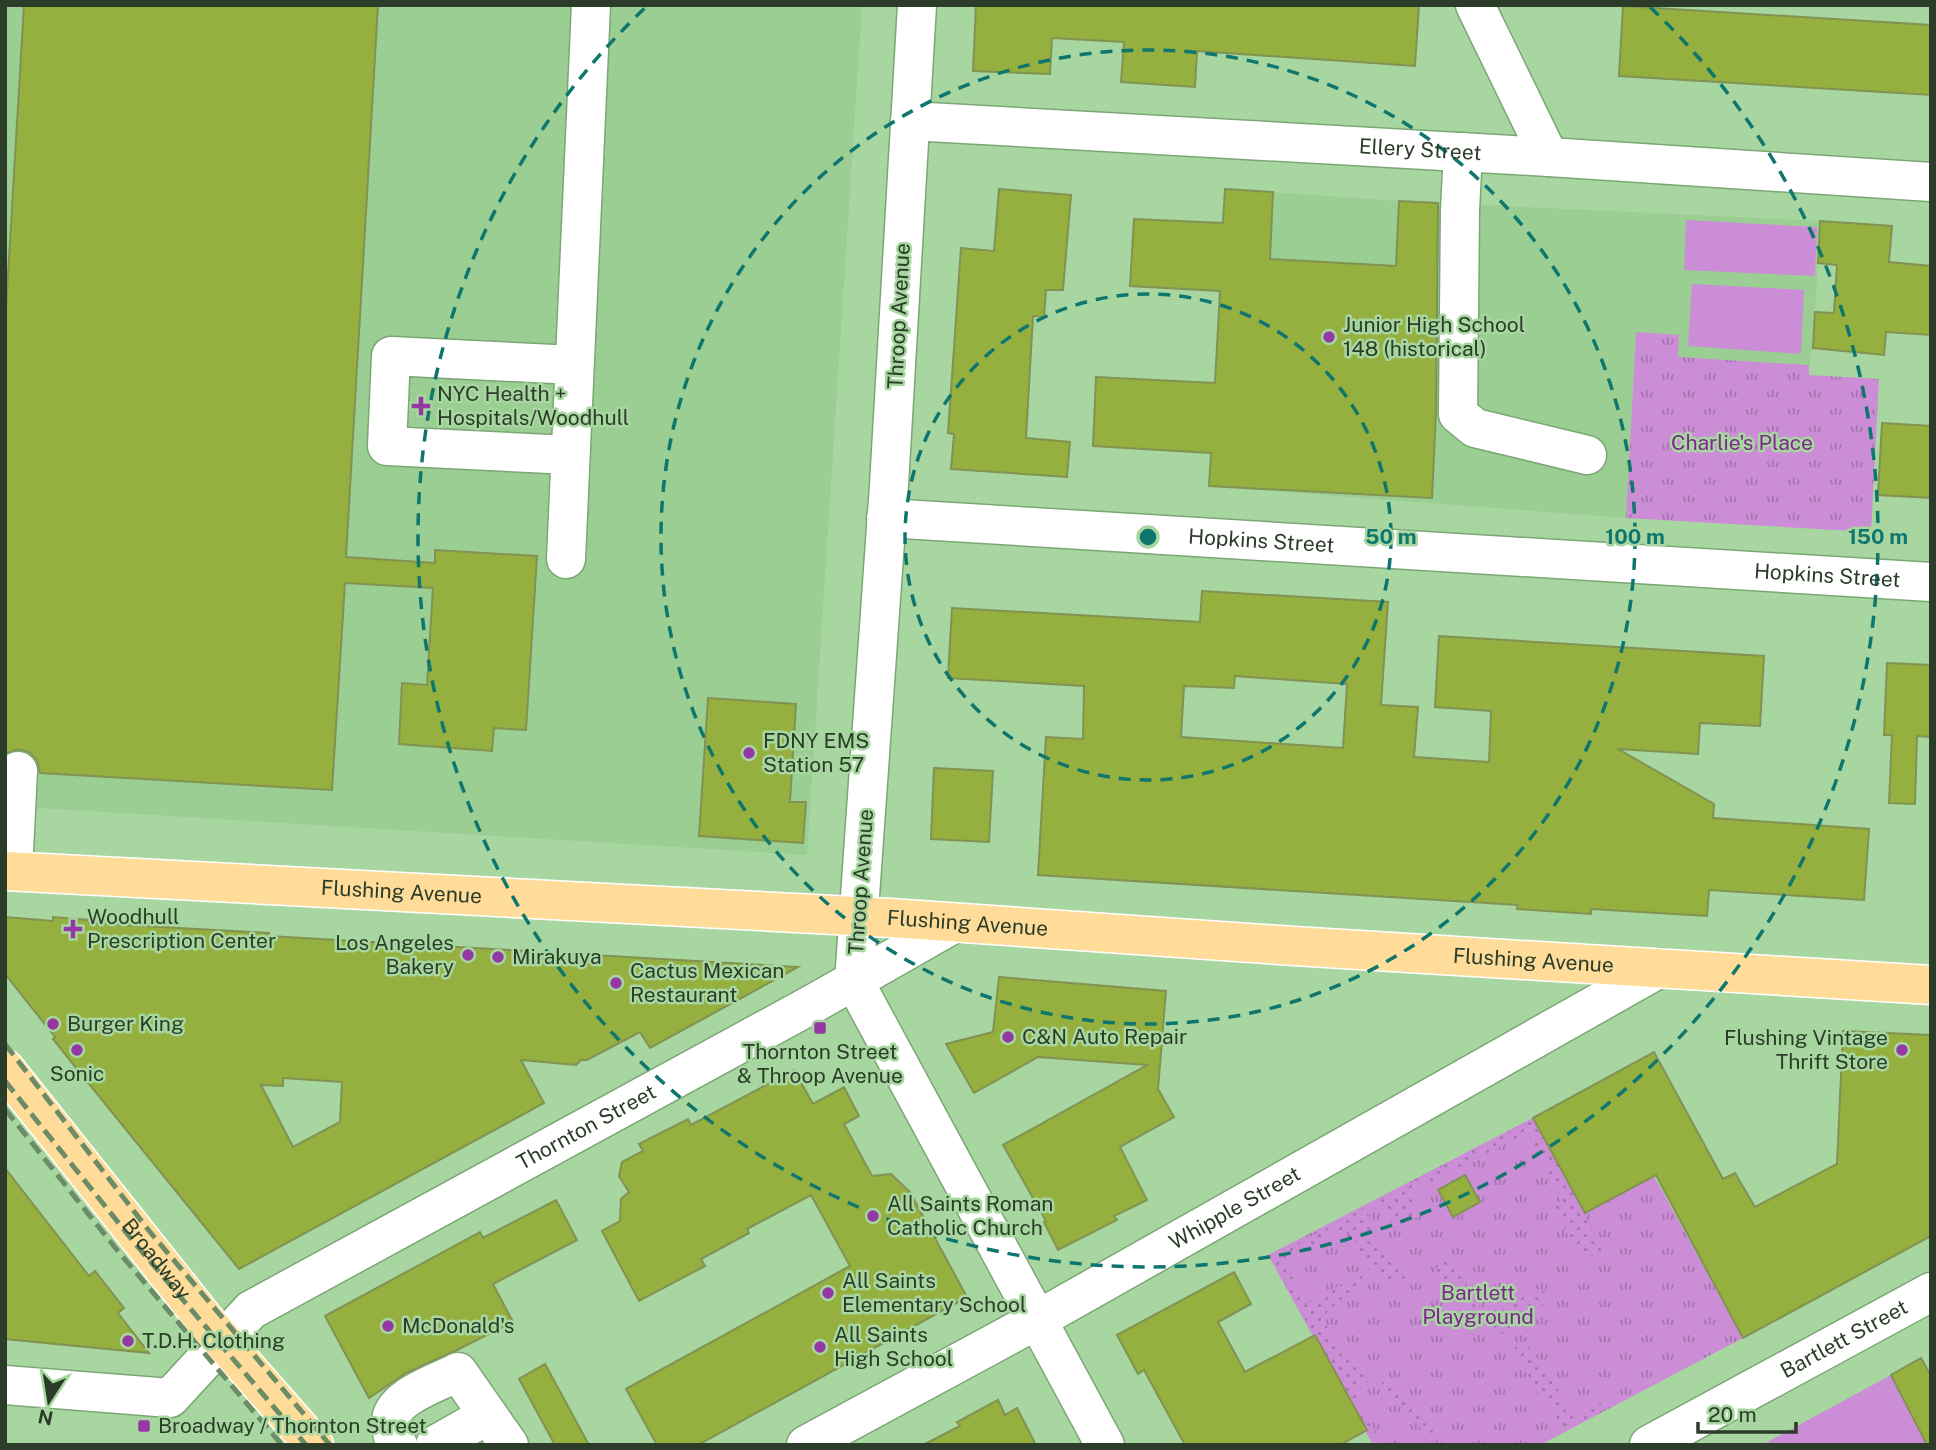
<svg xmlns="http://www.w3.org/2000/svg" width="1936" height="1450" font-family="'Public Sans',sans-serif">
	<defs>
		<pattern id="park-tufts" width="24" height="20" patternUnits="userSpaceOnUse" patternTransform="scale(1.75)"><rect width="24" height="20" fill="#cb8dd6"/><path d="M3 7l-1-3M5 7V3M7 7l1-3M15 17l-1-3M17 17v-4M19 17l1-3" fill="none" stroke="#a574ae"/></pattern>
		<pattern id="garden-dots" width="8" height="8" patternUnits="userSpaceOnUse" patternTransform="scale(1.75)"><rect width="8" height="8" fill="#cb8dd6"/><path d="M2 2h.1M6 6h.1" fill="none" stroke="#a574ae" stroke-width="1.8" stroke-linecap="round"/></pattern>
	</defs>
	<rect width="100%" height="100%" fill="#a7d6a0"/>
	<path fill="#9ace92" d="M5,5H862L807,855L5,806Z
		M1225,189L1399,201L1820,221L1813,348L1809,365L1678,357L1636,332L1626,518L1209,486Z"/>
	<path fill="#cb8dd6" d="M1686,220L1817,227L1815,276L1684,270Z
		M1692,284L1804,290L1801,354L1688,346Z
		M1891,1375L1927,1445H1762Z"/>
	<path fill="url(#park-tufts)" d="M1636,332L1679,335L1678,357L1809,365V375L1879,379L1871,532L1626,518Z
		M1533,1118L1585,1213L1654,1176L1743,1338L1540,1445H1373L1268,1255Z"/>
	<path fill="url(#garden-dots)" d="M1533,1118L1603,1250L1582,1261L1553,1207L1562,1199L1529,1135L1525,1134L1409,1194L1418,1213L1417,1217L1395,1228L1392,1224L1379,1200Z
		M1364,1207L1371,1220L1367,1223L1383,1250L1388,1249L1407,1271L1408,1275L1401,1282L1373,1276L1343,1220L1342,1218Z
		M1341,1221L1345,1228L1284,1261L1306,1303L1298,1307L1271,1257Z
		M1448,1258L1480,1304L1477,1310L1435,1272L1439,1263Z
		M1361,1273L1363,1281L1322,1317L1344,1358L1373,1372V1377L1358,1392V1399L1383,1445H1374L1299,1308Z
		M1539,1289L1545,1292L1548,1301L1505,1336L1491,1324L1502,1308Z
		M1519,1341L1525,1342L1549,1373L1571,1414L1578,1416L1601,1403H1604L1607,1408L1559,1432L1555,1425L1559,1422L1546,1399L1541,1400L1514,1349Z
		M1385,1380L1431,1424L1435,1430L1428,1435L1381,1388L1382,1383Z"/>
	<path fill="#95b03e" stroke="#819253" stroke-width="2" fill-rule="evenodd" d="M24,5H378L346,557L435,563V550L537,556L526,730L494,728L492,751L399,744L402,683L427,685L433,588L345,583L332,790L40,773L37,760L29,752L18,749L5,754V326Z
		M976,5H1419L1415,66L1197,51L1195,87L1121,82L1124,42L1052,38L1050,74L973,71Z
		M1623,6L1931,25V95L1619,76Z
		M999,189L1071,195L1063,290H1046L1044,317L1033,316L1026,438L1070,442L1067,477L951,469L954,434L948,433L961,248L994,251Z
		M1225,189L1273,192L1270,259L1396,266L1399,201L1438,203L1436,411L1432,498L1209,486L1211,453L1093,446L1096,377L1215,383L1220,291L1130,286L1134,219L1223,223Z
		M1820,221L1892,226L1889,262L1931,266V335L1886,332L1884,355L1813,348L1815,312L1834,313L1837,265L1818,263Z
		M1882,423L1931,426V498L1878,495Z
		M1202,591L1388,602L1381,705L1418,707L1414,757L1489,762L1491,711L1435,707L1439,636L1764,656L1760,726L1700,723L1698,754L1618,749L1714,804L1713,818L1869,829L1864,900L1709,890L1707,916L1591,909V914L1517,909L1518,905L1038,875L1046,737L1083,739L1084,686L948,678L952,608L1200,622ZM1235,676L1347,684L1343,748L1181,737L1184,686L1234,688Z
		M1887,663L1931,665V737L1917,736L1915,804L1889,803L1892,735H1884Z
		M708,698L796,704L790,802H806L803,843L699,836Z
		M934,768L993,771L989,842L931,839Z
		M5,917L53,921V917L89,920V923L269,933V936L798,967L650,1048L640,1032L587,1060H581L576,1065L521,1060L544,1103L239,1269L81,1074L53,1039L55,1037L5,974ZM283,1078L342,1082L340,1122L293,1147L261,1085L283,1086Z
		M999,977L1166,991L1158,1089L1174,1117L1120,1147L1147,1200L1114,1216L1117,1220L1058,1250L1044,1222L1046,1221L1003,1145L1147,1065L1038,1057L974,1093L946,1044L993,1032Z
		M1843,1031L1931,1035V1236L1743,1338L1656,1175L1585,1213L1533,1118L1654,1052L1723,1179L1735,1173L1755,1207L1837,1164Z
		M794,1070L813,1104L844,1087L859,1116L844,1124L872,1176L891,1174L910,1192L967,1297L698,1445H657L626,1389L850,1266L811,1195L747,1229L749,1233L701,1259L705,1266L639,1301L602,1231L620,1221L621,1199L629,1192L619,1176L622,1162L643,1151L639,1144L688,1119L691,1125Z
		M5,1168L89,1276L95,1271L124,1308L118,1313L149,1353L5,1339Z
		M1465,1175L1480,1202L1453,1217L1438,1190Z
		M556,1200L577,1240L493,1284L513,1322L457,1350L406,1373L369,1398L325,1316L480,1232L483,1238Z
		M1234,1272L1251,1304L1218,1322L1245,1372L1315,1335L1367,1430L1340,1445H1185L1144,1370L1138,1374L1117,1335Z
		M1921,1358L1931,1376V1445H1927L1891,1375Z
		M545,1364L589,1445H555L519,1379Z
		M998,1400L1005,1415L1017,1408L1036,1445H923L960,1426L957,1422Z"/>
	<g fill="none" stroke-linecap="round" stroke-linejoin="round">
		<g stroke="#7ba774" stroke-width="41">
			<g id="minor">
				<path d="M917,5L889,485L854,981L1105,1445"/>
				<path d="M1475,5L1549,157"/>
				<path id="s1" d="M910,121L1549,157L1931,182"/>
				<path d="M1463,152L1460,210L1458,414L1475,428L1587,455"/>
				<path d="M570,455L387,446L391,356L574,365"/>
				<path id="s2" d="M886,518L1931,582"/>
				<path d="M566,559L591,5"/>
				<path d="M13,871L18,771"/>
				<path id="s3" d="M5,1385L170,1398L251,1310L818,1001L955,923"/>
				<path d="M398,1445C392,1438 392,1433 391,1424C389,1397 438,1383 458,1372L509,1445"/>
				<path d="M435,1445L488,1415"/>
				<path id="s4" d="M806,1445L1037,1320L1660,968"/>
				<path id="s5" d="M1649,1445L1931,1292"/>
			</g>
		</g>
		<g stroke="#fff" stroke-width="41">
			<g id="major">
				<path id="s6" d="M5,871L891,918L1294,946L1931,985"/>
				<path id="s7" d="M5,1069L208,1324L314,1445"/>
			</g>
		</g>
		<use href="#minor" stroke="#fff" stroke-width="38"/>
		<use href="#major" stroke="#ffdc99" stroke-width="38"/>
		<path stroke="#6b8c66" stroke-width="5" stroke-dasharray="14 7" stroke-linecap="butt" d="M5,1044L150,1232L330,1445
			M5,1081L133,1241L306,1445
			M5,1109L117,1250L282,1445"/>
	</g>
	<g fill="none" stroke="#0f766e" stroke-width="3.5" stroke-dasharray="12 9">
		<circle cx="1148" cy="537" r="243"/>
		<circle cx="1148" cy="537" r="487"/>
		<path d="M1650 7A730 730 0 1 1 646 7"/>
	</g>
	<g fill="#9439a4" stroke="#a7d6a0" stroke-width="2.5">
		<circle cx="1329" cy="337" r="7"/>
		<path d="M417.5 395.5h7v7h7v7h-7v7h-7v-7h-7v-7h7z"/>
		<circle cx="749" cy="753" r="7"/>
		<path d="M69.5 918.5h7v7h7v7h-7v7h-7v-7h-7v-7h7z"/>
		<circle cx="468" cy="955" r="7"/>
		<circle cx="498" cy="957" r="7"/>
		<circle cx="616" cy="983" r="7"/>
		<circle cx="53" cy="1024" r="7"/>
		<rect x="813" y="1021" width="14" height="14" rx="3.5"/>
		<circle cx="1008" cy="1037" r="7"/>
		<circle cx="77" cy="1050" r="7"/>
		<circle cx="1902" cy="1050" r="7"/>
		<circle cx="873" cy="1216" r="7"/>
		<circle cx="828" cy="1293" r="7"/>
		<circle cx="388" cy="1326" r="7"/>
		<circle cx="128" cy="1341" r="7"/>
		<circle cx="820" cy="1347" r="7"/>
		<rect x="137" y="1419" width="14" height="14" rx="3.5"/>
	</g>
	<g text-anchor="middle" stroke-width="5" stroke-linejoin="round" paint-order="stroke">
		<g font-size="21" fill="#2b3d28" stroke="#a7d6a0">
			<text dy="7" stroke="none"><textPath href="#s1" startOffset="511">Ellery Street</textPath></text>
			<text transform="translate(899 316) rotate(-87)" y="7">Throop Avenue</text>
			<text dy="7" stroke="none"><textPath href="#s2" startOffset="376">Hopkins Street</textPath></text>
			<text dy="7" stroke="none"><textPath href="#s2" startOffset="943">Hopkins Street</textPath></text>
			<text transform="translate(861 882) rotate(-86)" y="7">Throop Avenue</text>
			<text dy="7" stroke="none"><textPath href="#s6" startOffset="397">Flushing Avenue</textPath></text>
			<text dy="7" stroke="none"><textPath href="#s6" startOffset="964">Flushing Avenue</textPath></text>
			<text dy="7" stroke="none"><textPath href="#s6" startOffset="1531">Flushing Avenue</textPath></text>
			<text dy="7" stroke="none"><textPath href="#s3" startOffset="667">Thornton Street</textPath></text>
			<text dy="7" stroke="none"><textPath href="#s4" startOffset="490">Whipple Street</textPath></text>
			<text dy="7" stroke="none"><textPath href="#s7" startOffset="243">Broadway</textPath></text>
			<text dy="7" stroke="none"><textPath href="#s5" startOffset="222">Bartlett Street</textPath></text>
		</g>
		<g font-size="21" fill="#2b3d28" stroke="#a7d6a0" text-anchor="start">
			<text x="1343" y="332">Junior High School<tspan x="1343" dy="24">148 (historical)</tspan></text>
			<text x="437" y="401">NYC Health +<tspan x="437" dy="24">Hospitals/Woodhull</tspan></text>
			<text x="763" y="748">FDNY EMS<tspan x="763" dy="24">Station 57</tspan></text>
			<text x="87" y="924">Woodhull<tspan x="87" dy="24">Prescription Center</tspan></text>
			<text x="454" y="950" text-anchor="end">Los Angeles<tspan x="454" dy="24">Bakery</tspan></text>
			<text x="512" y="964">Mirakuya</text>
			<text x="630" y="978">Cactus Mexican<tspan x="630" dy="24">Restaurant</tspan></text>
			<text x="67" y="1031">Burger King</text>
			<text x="1022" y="1044">C&amp;N Auto Repair</text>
			<text x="1888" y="1045" text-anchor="end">Flushing Vintage<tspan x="1888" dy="24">Thrift Store</tspan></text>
			<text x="820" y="1059" text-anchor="middle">Thornton Street<tspan x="820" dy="24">&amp; Throop Avenue</tspan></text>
			<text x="77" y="1081" text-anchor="middle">Sonic</text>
			<text x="887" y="1211">All Saints Roman<tspan x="887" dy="24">Catholic Church</tspan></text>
			<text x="842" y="1288">All Saints<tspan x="842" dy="24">Elementary School</tspan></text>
			<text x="402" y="1333">McDonald's</text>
			<text x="834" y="1342">All Saints<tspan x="834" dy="24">High School</tspan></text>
			<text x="142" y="1348">T.D.H. Clothing</text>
			<text x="158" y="1433">Broadway / Thornton Street</text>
		</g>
		<g font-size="21" fill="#7d278d" stroke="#a7d6a0">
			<text x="1742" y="450">Charlie's Place</text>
			<text x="1478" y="1300">Bartlett<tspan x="1478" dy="24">Playground</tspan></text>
		</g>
	</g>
	<circle cx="1148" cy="537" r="10" fill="#0f766e" stroke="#a7d6a0" stroke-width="3.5"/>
	<g font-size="21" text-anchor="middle" font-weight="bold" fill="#0f766e" stroke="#a7d6a0" stroke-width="5" stroke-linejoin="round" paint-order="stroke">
		<text x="1391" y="544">50 m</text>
		<text x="1635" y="544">100 m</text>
		<text x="1878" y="544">150 m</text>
	</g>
	<rect width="1936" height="1450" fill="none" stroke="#2b3d28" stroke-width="14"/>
	<g transform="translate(49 1401) rotate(192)" stroke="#a7d6a0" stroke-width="5" paint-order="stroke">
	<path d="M0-5L12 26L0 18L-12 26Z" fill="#2b3d28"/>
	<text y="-10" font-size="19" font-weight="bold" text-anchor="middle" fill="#2b3d28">N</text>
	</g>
	<path d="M1698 1422v10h98v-10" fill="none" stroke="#2b3d28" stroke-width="3.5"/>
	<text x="1708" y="1422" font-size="21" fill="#2b3d28" stroke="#a7d6a0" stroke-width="5" paint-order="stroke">20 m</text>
</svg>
